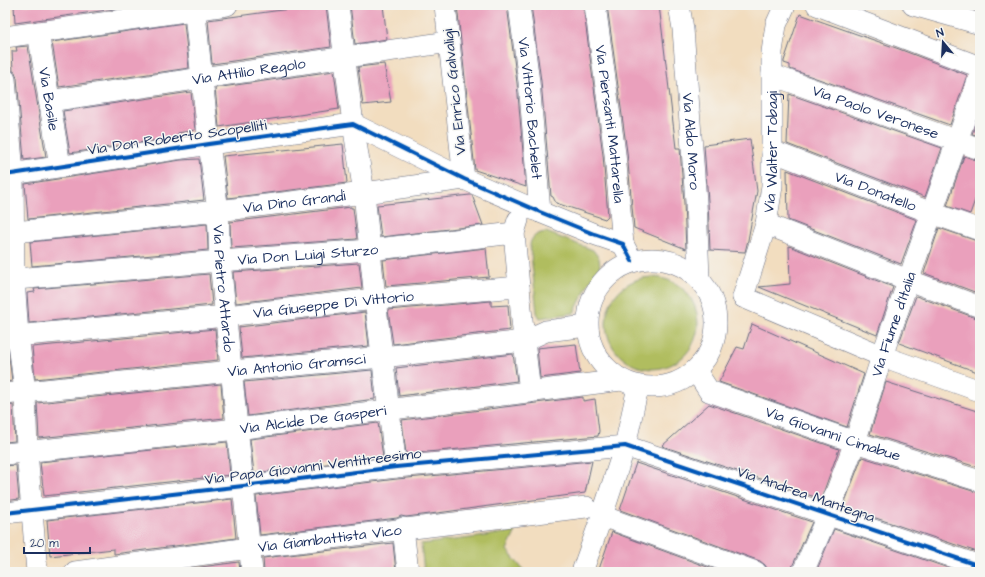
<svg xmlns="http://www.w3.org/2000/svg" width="985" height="577" font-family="'Architects Daughter',sans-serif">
	<rect width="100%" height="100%" fill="#f6f6f2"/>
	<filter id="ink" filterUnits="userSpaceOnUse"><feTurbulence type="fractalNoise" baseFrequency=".025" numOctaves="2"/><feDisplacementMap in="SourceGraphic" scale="8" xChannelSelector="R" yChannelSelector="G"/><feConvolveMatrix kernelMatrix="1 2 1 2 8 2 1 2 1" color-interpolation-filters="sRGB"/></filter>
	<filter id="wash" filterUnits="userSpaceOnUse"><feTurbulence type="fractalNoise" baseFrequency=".012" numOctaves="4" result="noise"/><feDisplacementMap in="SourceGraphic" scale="16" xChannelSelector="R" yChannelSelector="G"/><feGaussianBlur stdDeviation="0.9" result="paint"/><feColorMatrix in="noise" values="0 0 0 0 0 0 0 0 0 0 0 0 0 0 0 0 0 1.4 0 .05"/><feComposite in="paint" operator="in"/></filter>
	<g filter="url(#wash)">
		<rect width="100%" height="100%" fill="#f2ddbf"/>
		<path fill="#b0bd5f" stroke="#66765e" d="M546,232L593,250L599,258L600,266L596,274L589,283L574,313L540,318L537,313L530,245C531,236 538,233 546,232Z
			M606 323a46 46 0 1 1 92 0a46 46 0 1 1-92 0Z
			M516,531L507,550L525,572H424L421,544L479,537Z"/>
		<g id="blocks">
			<path fill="#eaa0bc" d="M14,5H143L15,23Z
				M319,5H326L331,47L212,64L208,20Z
				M350,5H383L387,39L355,44Z
				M457,5H507L517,83L526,187L475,170Z
				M531,5H583L603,155L608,216L605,219L556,203L553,197L551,196L541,81Z
				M607,5H659L676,148H680L684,203L686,249L634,228L627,152Z
				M800,14L899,49L967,75L950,125L790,69V65L784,63V61Z
				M184,23L189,68L59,87L52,42Z
				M28,46L46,157L24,160L17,78L15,72L13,71L12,51H17L16,47Z
				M384,64L391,102L363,105L358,67Z
				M334,71L339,109L219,127L215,88Z
				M191,92L195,130L178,133V137L70,153L63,111Z
				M789,94L942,148L925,197L787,144Z
				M980,111V136L972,134Z
				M750,139L757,191L748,240L745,252L710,250L708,201L704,145Z
				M343,144L347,183L228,198L223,156Z
				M964,156L976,160L980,161V186L970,214L947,206Z
				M199,159L204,200L28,219L25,184L181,160Z
				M787,170L917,220L901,264L788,220Z
				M470,195H472L483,225L381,237L377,205Z
				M351,207V208H353L357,239L231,248L230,222Z
				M207,224L208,250L32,266L30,242Z
				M939,228L980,242V294L924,273Z
				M789,246L893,287L877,335L759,287L790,284Z
				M486,248L489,277L386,286L383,260Z
				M359,263L362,288L236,303L233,272Z
				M209,274L212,305L29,323L27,293L35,292L34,289Z
				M916,296L976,318L980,319V373L899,343Z
				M491,301V306L508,305L510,330L393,344L388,310Z
				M365,312L369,346L242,358L239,327Z
				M752,324L864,374L847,427L719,382L737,347L744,349Z
				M215,329L218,360L35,379L32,347Z
				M576,344L580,373L540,378L537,348Z
				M5,349H8L12,381L5,382Z
				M513,354L517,381L399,396L396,368Z
				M372,370L375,399L248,416L244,382Z
				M886,382L980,412V468L870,434Z
				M221,384L224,418L39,438L37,403Z
				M583,397V401L595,399L599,431L598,436L406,454L402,420Z
				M709,404L839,449L821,499L662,446Z
				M13,405L15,441L5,442V406Z
				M378,423L383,457L254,473L250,439Z
				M227,442L230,475L44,496L40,462Z
				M862,457L976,492L980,493V553L843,507Z
				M592,461L585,493L430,514L406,517L401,516L397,518L260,535L256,496L397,479Z
				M636,463L812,522L792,567L791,572H768V570L765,565L760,561L620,510Z
				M16,465L19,499L5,501V466Z
				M232,499L236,538L114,554V549L50,556L47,520Z
				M834,529L960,572H816Z
				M612,532L721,572H598Z
				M393,543L396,572H264L263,558Z
				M239,562L240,572H163Z"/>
		</g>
	</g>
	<g filter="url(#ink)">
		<use href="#blocks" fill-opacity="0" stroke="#666c80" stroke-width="1"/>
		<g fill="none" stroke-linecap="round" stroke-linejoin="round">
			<g stroke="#666c80" stroke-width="22">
				<g id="street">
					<path id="s1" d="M194,5L209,144L218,211L220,261L252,572"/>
					<path d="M338,5L353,124L364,193L375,299L396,467"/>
					<path id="s2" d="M519,5L529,82L540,212"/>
					<path id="s3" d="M595,5L615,154L623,244"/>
					<path id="s4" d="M679,5L683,29L696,202L699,278"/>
					<path d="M817,5L980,67"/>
					<path d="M913,5L980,24"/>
					<path id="s5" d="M38,32L60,166"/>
					<path d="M5,37L227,5"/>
					<path id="s6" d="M772,75L980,149"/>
					<path d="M5,79L13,174L14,279L18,335L25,392L27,451L37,572"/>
					<path id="s7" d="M49,101L202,78L449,42"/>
					<path id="s8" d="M772,151L932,213L980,230"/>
					<path d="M5,175L209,144L353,124L464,179L540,212L594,234L623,244L632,261"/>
					<path d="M518,220L514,233L524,341L530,392"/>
					<path d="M766,224L908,280L980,307"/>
					<path id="s9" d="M5,233L218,211L364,193L464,179L445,5"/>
					<circle cx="652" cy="323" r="64"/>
					<path id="s10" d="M5,280L220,261L369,250L514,233"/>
					<path id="s11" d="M743,297L766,224L772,186V52L776,25L785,5"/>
					<path d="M743,297L882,356L980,391"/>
					<path id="s12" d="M5,337L226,316L375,299L519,287"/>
					<path id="s13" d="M696,371L709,391L855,442L980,481"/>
					<path id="s14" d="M5,394L231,371L382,357L524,341L546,331L587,326"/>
					<path id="s15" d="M5,454L237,429L621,380"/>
					<path d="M5,513L243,486L396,467L625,446L980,566"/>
					<path d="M602,516L756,572"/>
					<path d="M403,528L408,572"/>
					<path id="s16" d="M75,572L249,548L586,507"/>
					<path d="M582,572L602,516L625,446L638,387"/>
					<path id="s17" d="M803,572L828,514L855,442L882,356L980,75"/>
				</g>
			</g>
			<use href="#street" stroke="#fff" stroke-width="21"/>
			<g stroke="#f6f6f2" stroke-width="6">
				<path id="cycleway" d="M5,175L209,144L353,124L464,179L540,212L594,234L623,244L632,261
					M5,513L243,486L396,467L625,446L980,566"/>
			</g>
			<use href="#cycleway" stroke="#0057b8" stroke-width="4"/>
		</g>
	</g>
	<g text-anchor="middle" stroke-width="3" stroke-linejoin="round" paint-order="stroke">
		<g font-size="15" fill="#1b2f5e" stroke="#f6f6f2">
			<text dy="5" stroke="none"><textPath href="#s7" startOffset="202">Via Attilio Regolo</textPath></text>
			<text transform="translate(454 92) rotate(-96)" y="5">Via Enrico Galvaligi</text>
			<text dy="5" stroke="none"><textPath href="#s5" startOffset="68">Via Basile</textPath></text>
			<text dy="5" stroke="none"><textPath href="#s2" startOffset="104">Via Vittorio Bachelet</textPath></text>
			<text dy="5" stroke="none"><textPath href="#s6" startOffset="110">Via Paolo Veronese</textPath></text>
			<text dy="5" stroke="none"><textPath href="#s3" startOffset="120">Via Piersanti Mattarella</textPath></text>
			<text transform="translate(177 137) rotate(-8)" y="5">Via Don Roberto Scopelliti</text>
			<text dy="5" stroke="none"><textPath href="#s4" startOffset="137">Via Aldo Moro</textPath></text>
			<text dy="5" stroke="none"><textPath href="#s11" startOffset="149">Via Walter Tobagi</textPath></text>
			<text dy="5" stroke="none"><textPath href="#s8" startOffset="111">Via Donatello</textPath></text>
			<text dy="5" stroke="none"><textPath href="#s9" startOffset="291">Via Dino Grandi</textPath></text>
			<text dy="5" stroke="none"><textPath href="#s10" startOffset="304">Via Don Luigi Sturzo</textPath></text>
			<text dy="5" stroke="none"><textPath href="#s1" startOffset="285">Via Pietro Attardo</textPath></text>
			<text dy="5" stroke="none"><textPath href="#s12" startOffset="330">Via Giuseppe Di Vittorio</textPath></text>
			<text dy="5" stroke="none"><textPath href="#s17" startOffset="264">Via Fiume d'Italia</textPath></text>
			<text dy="5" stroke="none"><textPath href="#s14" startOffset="293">Via Antonio Gramsci</textPath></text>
			<text dy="5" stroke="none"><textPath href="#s15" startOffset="310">Via Alcide De Gasperi</textPath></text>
			<text dy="5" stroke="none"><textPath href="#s13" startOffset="155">Via Giovanni Cimabue</textPath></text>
			<text transform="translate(313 466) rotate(-7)" y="5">Via Papa Giovanni Ventitreesimo</text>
			<text transform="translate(806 494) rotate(19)" y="5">Via Andrea Mantegna</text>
			<text dy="5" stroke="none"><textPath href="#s16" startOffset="257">Via Giambattista Vico</textPath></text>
		</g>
	</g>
	<rect width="985" height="577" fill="none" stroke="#f6f6f2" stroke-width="20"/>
	<g transform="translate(943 42) rotate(342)" stroke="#f6f6f2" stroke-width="3" paint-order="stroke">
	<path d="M0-3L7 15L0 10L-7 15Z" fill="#1b2f5e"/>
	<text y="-6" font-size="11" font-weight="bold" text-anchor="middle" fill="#1b2f5e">N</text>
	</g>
	<path d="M24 547v6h66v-6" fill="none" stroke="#1b2f5e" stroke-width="2"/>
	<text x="30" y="547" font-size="12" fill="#1b2f5e" stroke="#f6f6f2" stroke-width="3" paint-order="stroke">20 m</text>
</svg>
